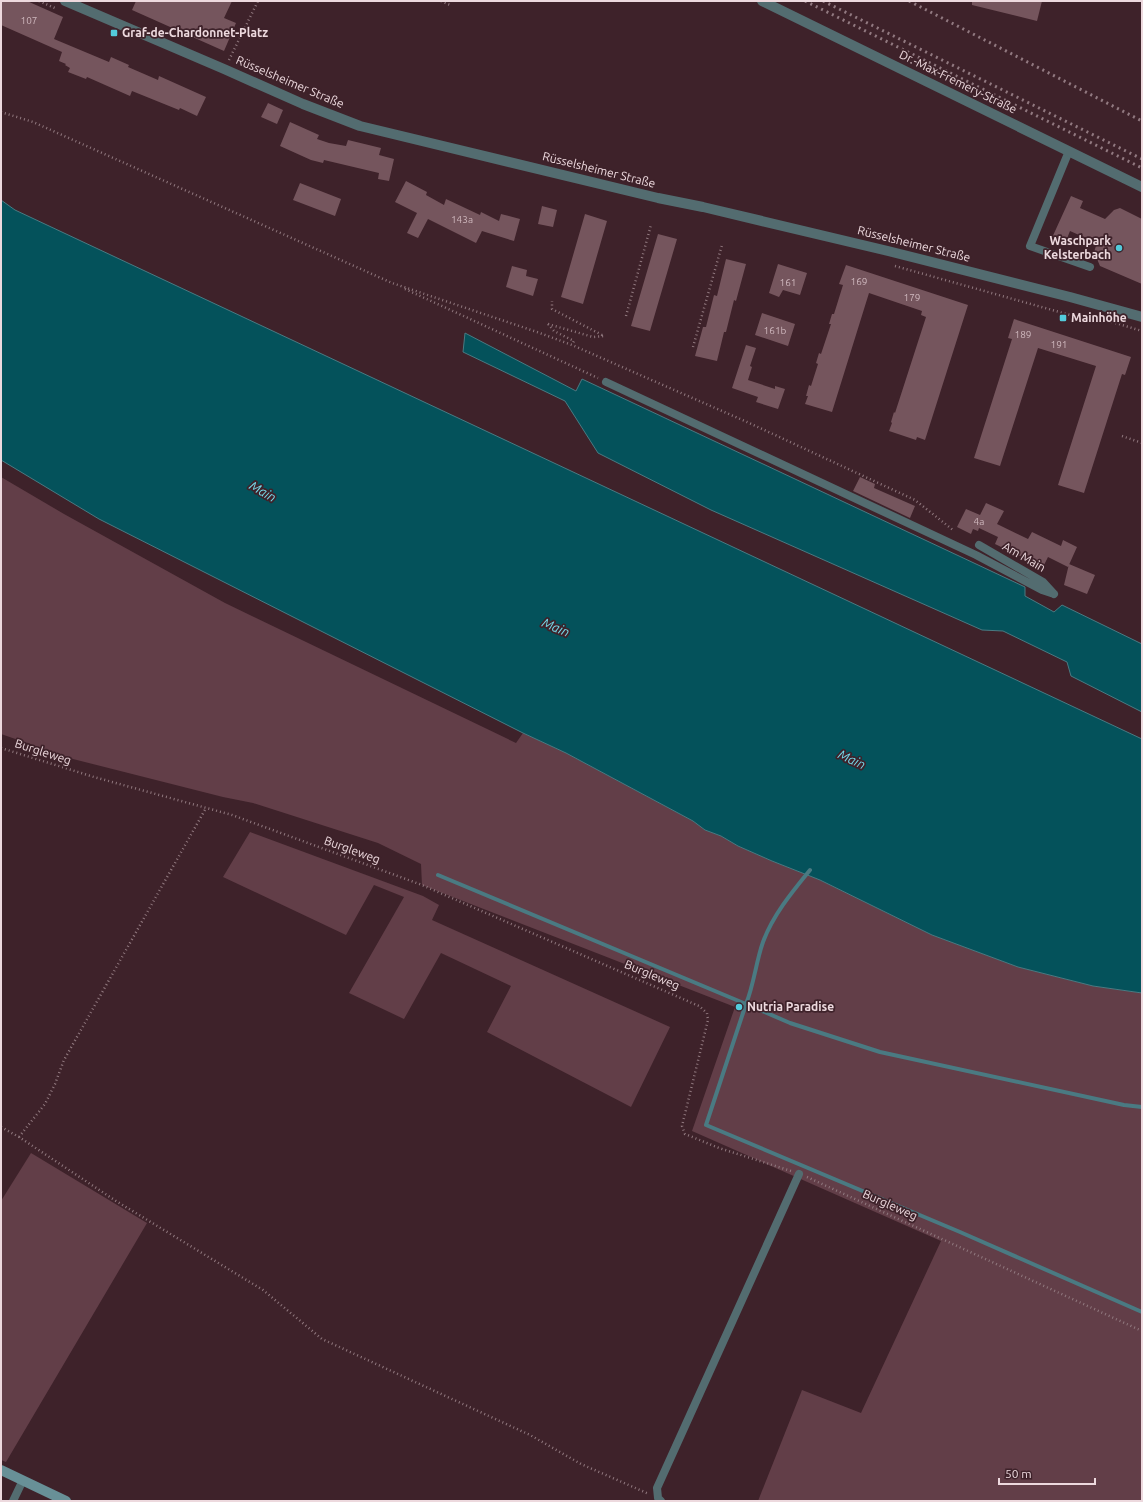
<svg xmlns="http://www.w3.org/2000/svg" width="1143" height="1502" font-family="Ubuntu,sans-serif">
	<rect width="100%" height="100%" fill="#3e222a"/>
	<path fill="#623e48" d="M1,477L64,514L225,603L516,743L523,733L566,753L693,821L705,830L721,836L738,846L772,861L820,880L932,935L1018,967L1093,986L1142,993V1501H758L802,1390L861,1413L941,1241L692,1131L735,1007L422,885L421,864L378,843L253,803L223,797L73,759L1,734Z
		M250,832L423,896L439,905L432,920L670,1027L631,1107L487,1032L511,986L441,953L404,1019L349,993L404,897L374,885L346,935L223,877Z
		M31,1153L147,1223L6,1462L1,1460V1201Z"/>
	<path fill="#04525b" stroke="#4a7a82" d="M1,200L15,210L1142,739V993L1093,986L1018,967L932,935L820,880L772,861L738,846L721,836L705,830L693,821L566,753L523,733L99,519L1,460Z
		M465,333L576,391L582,379L1025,587V596L1054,612L1062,605L1142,644V712L1071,676L1067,662L1003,631L982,630L711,510L598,453L565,401L463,352Z"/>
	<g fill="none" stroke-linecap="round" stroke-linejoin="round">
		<path stroke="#4a7a82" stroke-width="4" d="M438,875L746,1004C754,984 756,962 763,942C773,915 792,892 810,870
			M1142,1107L1124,1105L880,1052L790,1023L746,1004L706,1125L960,1232L1142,1312"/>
	</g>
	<path fill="#75555d" d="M1,1H27L63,17L54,39L109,62L111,57L129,65L128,67L158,80L159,76L206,97L197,116L180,108L179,110L132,91L130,96L87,77L86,79L68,72L70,68L65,65L66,64L59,61L62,52L1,25Z
		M136,1H232L224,18L236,23L224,51L132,10Z
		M972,1H1042L1037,21L972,5Z
		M268,103L283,110L277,124L261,117Z
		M290,122L319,135L317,139L329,143L346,146L348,140L381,148L379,155L394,159L389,181L378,179L379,173L324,160L323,163L311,160L280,146Z
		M406,181L427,192L426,195L444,205L446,199L480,215L481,212L499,221L501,214L520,219L514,241L482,231L476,243L428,219L418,238L407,233L417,213L395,202Z
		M300,183L341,199L335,216L293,200Z
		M1071,196L1083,201L1080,208L1105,219L1114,210L1120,208L1142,219V284L1100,266L1094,252L1097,243L1070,231L1064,246L1051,240Z
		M542,206L557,210L553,227L538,224Z
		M585,214L607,221L583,304L561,297Z
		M658,234L677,239L650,331L631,326Z
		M726,259L746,264L736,301L734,300L726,332H724L717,361L695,356L703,327H706L714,295L717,296Z
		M778,264L807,273L800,295L783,290L779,297L769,293Z
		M846,265L968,305L925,440L917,437L916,440L889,431L892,423L891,422L894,412L895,413L926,317L921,315L922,311L869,293L832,412L805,404L808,396H806L809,385L811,386L818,364L816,363L819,353L821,354L831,324H829L832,314H834L843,285L839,284Z
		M512,266L527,270L526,276L538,279L533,296L506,287Z
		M762,313L795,324L788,346L755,335Z
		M1014,319L1131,357L1125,375L1122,374L1084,493L1058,485L1096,366L1038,348L1000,466L974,458L1012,339L1008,338Z
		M746,345L756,348L750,366L752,367L748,380L775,389V386L785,389L778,409L756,402L758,397L732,388Z
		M860,477L875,484L874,488L915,506L910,518L853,491Z
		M986,503L1004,511L997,524L1028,539L1032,532L1061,546L1063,540L1077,547L1068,567L1048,557L1043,567L995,544L998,537L979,528L978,531L973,529L971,534L957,527L966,509L980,515Z
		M1069,564L1095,575L1087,594L1064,585Z"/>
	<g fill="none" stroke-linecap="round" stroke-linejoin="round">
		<path stroke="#91797f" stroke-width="2.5" stroke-dasharray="1 3" stroke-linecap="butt" d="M39,1L57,9
			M441,1L450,5
			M229,60L258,1
			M1,112L33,122L392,283L537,332L572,345L747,422L915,500L953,530
			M895,266L1070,315L1092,316L1142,331
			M405,289L598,378
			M626,316L651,225
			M548,324L593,337L604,336L552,309V301
			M548,324L554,331L574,341L572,345
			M693,347L722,245
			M1122,436L1142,443
			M1,748L94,777L232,815L422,885L699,1006L707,1013L708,1020L682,1126L685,1134L719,1148L791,1171
			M1,1127L19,1137L116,1201L263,1290L322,1339L530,1435L581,1464L649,1494
			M19,1137L45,1104L55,1084L64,1060L206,808
			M807,1177L1142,1331"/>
		<path stroke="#536c70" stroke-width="8" d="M1069,151L1030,246L1090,267
			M606,382L976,555L1042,590L1054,594
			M979,545L1043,582L1054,594
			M13,1501L23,1480
			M661,1501L658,1498L657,1488L799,1174"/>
		<path stroke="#536c70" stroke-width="10" d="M65,1L224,69L303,104L360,126L658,198L703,207L888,251L1070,297L1142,317
			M762,1L1142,187"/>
		<path stroke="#689097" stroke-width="10" d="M1,1470L66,1501"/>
		<path stroke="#917980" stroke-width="3" stroke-dasharray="2 4" stroke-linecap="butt" d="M805,1L1142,168
			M823,1L1142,159
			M909,1L1142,121"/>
	</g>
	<g fill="#53cbdb" stroke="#3e222a" stroke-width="1.5">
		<rect x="110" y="29" width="8" height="8" rx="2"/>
		<circle cx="1119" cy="248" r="4"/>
		<rect x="1059" y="314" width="8" height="8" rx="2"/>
		<circle cx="739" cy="1007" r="4"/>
	</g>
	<g text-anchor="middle" stroke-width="3.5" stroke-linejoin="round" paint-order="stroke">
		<g font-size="10" fill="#cfb8be">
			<text x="29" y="24">107</text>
			<text x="462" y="223">143a</text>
			<text x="859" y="285">169</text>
			<text x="788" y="286">161</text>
			<text x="912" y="301">179</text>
			<text x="775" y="334">161b</text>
			<text x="1023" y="338">189</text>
			<text x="1059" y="348">191</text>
			<text x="979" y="525">4a</text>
		</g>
		<g font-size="12" font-weight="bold" fill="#edd9de" stroke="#3e222a" text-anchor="start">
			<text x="122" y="37">Graf-de-Chardonnet-Platz</text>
			<text x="1111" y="245" text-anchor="end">Waschpark<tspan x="1111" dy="14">Kelsterbach</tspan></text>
			<text x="1071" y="322">Mainhöhe</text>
			<text x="747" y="1011">Nutria Paradise</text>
		</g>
		<g font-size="12" fill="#edd9de" stroke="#3e222a">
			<text transform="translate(290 82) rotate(23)" y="4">Rüsselsheimer Straße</text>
			<text transform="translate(958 82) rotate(26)" y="4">Dr.-Max-Fremery-Straße</text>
			<text transform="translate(599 170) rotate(14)" y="4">Rüsselsheimer Straße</text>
			<text transform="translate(914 244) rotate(14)" y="4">Rüsselsheimer Straße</text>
			<text transform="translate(1024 557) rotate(30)" y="4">Am Main</text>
			<text transform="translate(43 752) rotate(18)" y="4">Burgleweg</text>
			<text transform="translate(352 850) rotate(20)" y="4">Burgleweg</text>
			<text transform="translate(652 975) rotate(23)" y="4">Burgleweg</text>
			<text transform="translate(890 1205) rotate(24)" y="4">Burgleweg</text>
		</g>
		<g font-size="13" font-style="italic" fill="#76dceb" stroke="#3e222a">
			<text transform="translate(263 491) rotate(30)" y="5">Main</text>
			<text transform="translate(556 627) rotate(23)" y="5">Main</text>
			<text transform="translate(852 759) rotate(25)" y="5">Main</text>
		</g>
	</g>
	<rect width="1143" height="1502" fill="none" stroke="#edd9de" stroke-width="4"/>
	<path d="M999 1478v6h96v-6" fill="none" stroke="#edd9de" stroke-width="2"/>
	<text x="1005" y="1478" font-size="12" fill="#edd9de" stroke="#3e222a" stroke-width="3" paint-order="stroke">50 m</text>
</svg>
